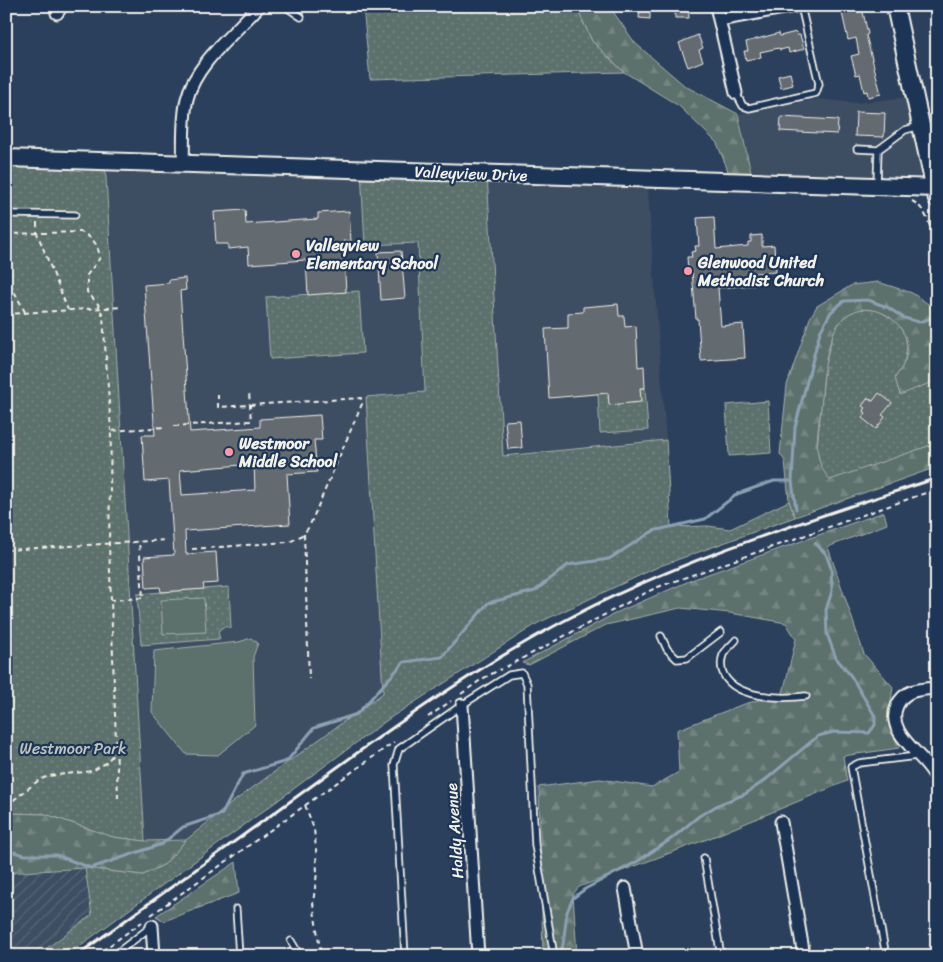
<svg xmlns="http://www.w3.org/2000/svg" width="943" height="962" font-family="Sriracha,sans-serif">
	<defs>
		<pattern id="industrial-furrows" width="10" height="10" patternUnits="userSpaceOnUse" patternTransform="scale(1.25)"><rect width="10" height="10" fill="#3c4d62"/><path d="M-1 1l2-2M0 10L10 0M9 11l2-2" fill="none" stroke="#596778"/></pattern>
		<pattern id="grass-dots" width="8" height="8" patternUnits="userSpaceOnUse" patternTransform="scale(1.25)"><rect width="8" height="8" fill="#5c706c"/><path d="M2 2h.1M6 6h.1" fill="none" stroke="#748581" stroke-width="1.8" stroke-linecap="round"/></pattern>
		<pattern id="forest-firs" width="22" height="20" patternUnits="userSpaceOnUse" patternTransform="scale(1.25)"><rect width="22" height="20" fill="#5c706c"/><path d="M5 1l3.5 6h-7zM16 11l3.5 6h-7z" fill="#748581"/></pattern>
	</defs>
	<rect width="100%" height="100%" fill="#2b405c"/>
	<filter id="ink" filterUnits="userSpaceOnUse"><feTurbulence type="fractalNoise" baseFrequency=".02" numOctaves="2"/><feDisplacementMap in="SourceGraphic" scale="10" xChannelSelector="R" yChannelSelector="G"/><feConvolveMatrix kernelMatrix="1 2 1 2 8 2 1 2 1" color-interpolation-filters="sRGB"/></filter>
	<g filter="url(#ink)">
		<path fill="#3c4d62" d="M915,96L934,187L753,182L738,114L817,99L857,103Z
			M105,161L361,170L418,243L425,392L366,397L383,693L233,802L186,840L145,841Z
			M487,174L647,178L666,440L503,456Z"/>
		<path fill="url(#industrial-furrows)" d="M85,868L92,915L36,956H6V873Z"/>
		<path fill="url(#grass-dots)" stroke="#a8b0aa" d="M363,6H576L592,41L624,72L370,79Z
			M6,158L105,161L145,841L113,837L45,814L6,813Z
			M361,170L487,174L503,456L666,440L671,527L708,526L730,529L789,501L795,517L660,566L538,623L390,718L66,956H36L92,915L85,868L143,875L165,864L186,840L233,802L383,693L366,397L425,392L418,243L365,245Z
			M359,291L363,353L270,359L266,297Z
			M857,309L877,310L891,318L904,330L907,346L904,364L895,378L900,394L937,380V443L829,481L821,469L817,449L825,364L834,331L844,317Z
			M645,388L648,430L600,433L598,394L600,390Z
			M768,401L771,453L729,456L726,405Z
			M229,587L231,628C225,626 222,626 218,632L220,639L141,645L137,594Z"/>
		<path fill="url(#forest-firs)" stroke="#a8b0aa" d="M576,6H609L635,43L685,86L738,114L753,182L732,181L717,143L679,106L624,72L592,41Z
			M878,282L912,293L937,310V380L900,395L895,378C897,374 901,370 903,365C925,322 855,283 834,332C824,355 823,382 821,407C818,434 811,458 830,480L937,443V467L795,517L789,501L785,461L780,454L787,385L810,318L817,306L852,285Z
			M884,512L887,524L828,547L864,654L893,687L888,721L899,748L843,756L847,781L710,838L579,887L573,894L577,956H543L539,787L600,779L652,787L679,772L677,730L741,705L783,693L796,639L786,623L730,613L680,608L606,625L529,665L522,663L620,611L694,579Z
			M6,813L45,814L113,837L145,841L186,840L165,864L143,875L85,868L6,873Z
			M236,862L239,893L164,921L156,916Z"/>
		<path fill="#5c706c" stroke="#a8b0aa" d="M204,598L206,632L163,634L161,600Z
			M251,638L258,643L253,657L255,725L218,755L186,754L152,712L154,651L239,642Z"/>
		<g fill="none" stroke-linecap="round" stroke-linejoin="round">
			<path stroke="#8ca1b2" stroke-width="3" d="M796,509L792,481L795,427L820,332L831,312L844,301L868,300L887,307L904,318L919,322L937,316
				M6,850L25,855H56L91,868L162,844L183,827L222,814L243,774L287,761L314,728L357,714L404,662L442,657L488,603L535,591L568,565L609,559L653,531L705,519L737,494L774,481H792
				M559,956L563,945L567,912L573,898L585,889L638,861L671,839L699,816L718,805L745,794L764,781L818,736L834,732L869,733L875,725V716L851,676L836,658L827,634L826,610L832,591L831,568L826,554L815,543"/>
		</g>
		<path fill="#646a6f" stroke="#f4f1e8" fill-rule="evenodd" d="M675,6H688L689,18H675Z
			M862,8L868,34L866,35L881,94L868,97L867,91L864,92L860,74L856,75L851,56L859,54L856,38L848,40L842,13Z
			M640,9H650V19L639,18Z
			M796,32L797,35H800L804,49L789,53L788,48L780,50L779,48L760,52L761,57L746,60L744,51H748L746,42L779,33L780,36Z
			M698,35L703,48L699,50L703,61L688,67L679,43Z
			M790,73L793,85L781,88L778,76Z
			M856,112L885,113L884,137L855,136Z
			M781,117L838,120L837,134L780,131Z
			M245,210L246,224L318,219V213L349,211L351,241H343L346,292L308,295L306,260L249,264L248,247L228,249V244H216L214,212Z
			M714,217L716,249L748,246V242H751V236L762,235V246L774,245L776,272L754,273L755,285L718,288L721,326L743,324L745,358L701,361L698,319H696L692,271H688L687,257H692L691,252L696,251L695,246H699L697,218Z
			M401,251L405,298L381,300L378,252Z
			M185,278L186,290L180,291L190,432L260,427V419L320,415L322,440H314L317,472L287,474L290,524L185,531L186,554L216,552L218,583L203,584L204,589L161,592L160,587L146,588L144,557L174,555L169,480L145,482L142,435H155L144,285L169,283V280ZM254,464L255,490L182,495L180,470Z
			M618,304L619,316H624L625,327L636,326L638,367L644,366L645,388H640L641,402L609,405L608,393L549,398L545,329L568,328V313L583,312V307Z
			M879,393L892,403L882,415L885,417L876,429L862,418L866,413L863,410L865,408L862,406L868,398L873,401Z
			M520,420L522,448L508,449L505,421Z"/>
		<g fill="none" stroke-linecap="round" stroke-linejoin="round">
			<g stroke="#f4f1e8" stroke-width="9">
				<path id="lane" d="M285,6L301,17
					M736,93L743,106L749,108L816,93L819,84L801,6
					M857,149L878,150
					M877,184L878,150L905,130L920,126
					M6,212L14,214L75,215
					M661,636L667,649L677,659L687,658L721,632
					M736,640C732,645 725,650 723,655C721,660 721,665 722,670C730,699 782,699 806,696
					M704,858L721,956
					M236,909L239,956
					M291,941L300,956
					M113,956L152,926
					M405,956L394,765L399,749L462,705L509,675L522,673L527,684L535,845L554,956
					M886,956L851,767L859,763L917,756"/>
			</g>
			<g stroke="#f4f1e8" stroke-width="15">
				<path id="street" d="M716,6L736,93
					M57,13L62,6
					M719,20L795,6
					M183,164C184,143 182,120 187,99C195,64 235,33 259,6
					M937,688C921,689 904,689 897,706C884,735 928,756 937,780
					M462,705L478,956
					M781,822L804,956
					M625,888L637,956
					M152,926L154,956"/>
			</g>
			<g stroke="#f4f1e8" stroke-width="20">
				<path id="secondary" d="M895,6L937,199
					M6,158L937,188"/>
			</g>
			<path stroke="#f4f1e8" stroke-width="2" stroke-dasharray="5 4" stroke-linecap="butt" d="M912,201C930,210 932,237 937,255
				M37,222V233L68,310
				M6,234L81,232C94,238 98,245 100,258L87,275V292L98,304L103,316L111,431
				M6,276L25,312
				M6,314L121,307
				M174,426L251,421L249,392
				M304,534L309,679
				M192,549L288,542C298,539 303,535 309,527L362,404L361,398L218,407V394
				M6,550L166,540
				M110,600L143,598L139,541
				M506,667L655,588L937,489
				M461,694L482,679L501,669
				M428,717L451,701
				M118,798L109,544L111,431L166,427
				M305,805L314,829L316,849L317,873L313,903L321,956
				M6,806L39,780L49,776L92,771L106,763L116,751
				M151,915L394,742
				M95,956L142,922"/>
			<use href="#lane" stroke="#1d3557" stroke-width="5.5"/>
			<use href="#street" stroke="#1d3557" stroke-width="11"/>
			<use href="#secondary" stroke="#1d3557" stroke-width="16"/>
			<path stroke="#f4f1e8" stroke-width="3" d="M76,956C154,899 232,843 310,787C391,728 472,670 560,623C679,559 809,520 937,478"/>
		</g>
	</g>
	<g fill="#ff9aa2" stroke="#1d3557" stroke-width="2">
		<circle cx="296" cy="254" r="5"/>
		<circle cx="688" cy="271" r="5"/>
		<circle cx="229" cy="452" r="5"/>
	</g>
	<g text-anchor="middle" stroke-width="4.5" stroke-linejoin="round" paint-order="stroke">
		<g font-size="16" fill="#f4f1e8" stroke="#1d3557">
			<text transform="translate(471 173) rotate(2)" y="6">Valleyview Drive</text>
			<text transform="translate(454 831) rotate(-94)" y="6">Haldy Avenue</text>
		</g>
		<g font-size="16" font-weight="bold" fill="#f4f1e8" stroke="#1d3557" text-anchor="start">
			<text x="306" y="251">Valleyview<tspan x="306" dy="18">Elementary School</tspan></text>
			<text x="698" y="268">Glenwood United<tspan x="698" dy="18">Methodist Church</tspan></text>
			<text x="239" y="449">Westmoor<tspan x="239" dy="18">Middle School</tspan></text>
		</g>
		<g font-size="16" fill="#bfc4bd" stroke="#1d3557">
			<text x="73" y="754">Westmoor Park</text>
		</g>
	</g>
	<rect width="943" height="962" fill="none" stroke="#1d3557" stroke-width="25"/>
	<rect x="12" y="12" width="918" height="937" fill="none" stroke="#f4f1e8" stroke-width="2" filter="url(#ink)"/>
</svg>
